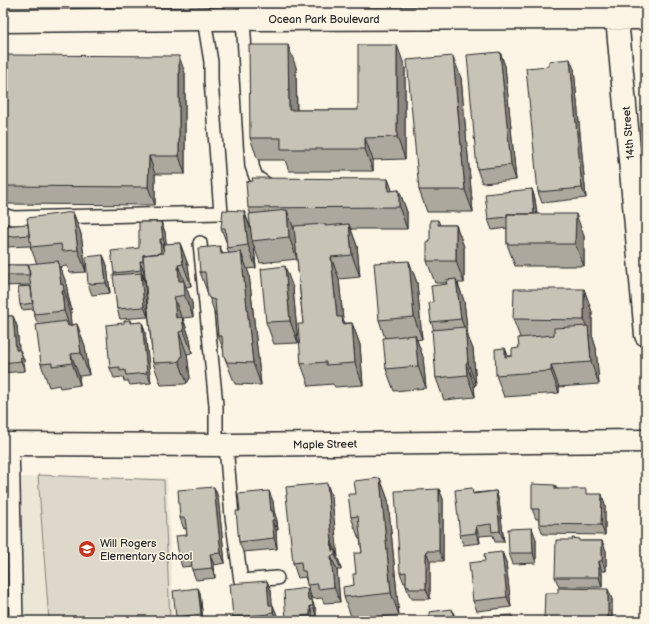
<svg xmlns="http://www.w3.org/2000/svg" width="649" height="624" font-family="'Balsamiq Sans',sans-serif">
	<rect width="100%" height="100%" fill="#fcf5e5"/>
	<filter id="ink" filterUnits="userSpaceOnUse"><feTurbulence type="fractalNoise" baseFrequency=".025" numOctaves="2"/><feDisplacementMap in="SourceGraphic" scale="8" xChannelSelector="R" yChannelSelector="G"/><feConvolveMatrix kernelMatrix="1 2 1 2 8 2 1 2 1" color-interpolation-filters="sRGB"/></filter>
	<g filter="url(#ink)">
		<path fill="#ece6d7" d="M3,477L167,478L174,621H3Z"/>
		<path fill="#ded8ca" stroke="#84827a" d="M38,475L164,480L170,621H49Z"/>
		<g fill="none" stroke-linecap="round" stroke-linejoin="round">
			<g stroke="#2b2b2b" stroke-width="16">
				<path id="service" d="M243,19L252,166L256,177L272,188
					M3,215L13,218L221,213L211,80V62L204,19
					M200,243L216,405V445
					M12,444L16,621
					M226,445L232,517L241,581L277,578"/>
			</g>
			<g stroke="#2b2b2b" stroke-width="25">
				<path id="minor" d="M615,3L617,18
					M3,444L226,445L646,441"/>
			</g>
			<g stroke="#2b2b2b" stroke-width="25">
				<path id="tertiary" d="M617,18L646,335
					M3,21L204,19L646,18"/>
			</g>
			<use href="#service" stroke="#fcf5e5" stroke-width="13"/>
			<use href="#minor" stroke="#fcf5e5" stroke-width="22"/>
			<use href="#tertiary" stroke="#fcf5e5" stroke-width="22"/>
		</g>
		<path fill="#aca89d" stroke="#2b2b2b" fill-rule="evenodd" d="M500,52L505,66L516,180L482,183L477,169Z
			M3,55L185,73V174H155V205L7,204L3,193Z
			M296,67L297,110H358L405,67V159L373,160V171H289L285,160H258L250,138Z
			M574,69L586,198L542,203L538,192Z
			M461,78L473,212H427L419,190Z
			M388,179L392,191L399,190L407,212V229H351L357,246L360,277L339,279L343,319L345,323H352L360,345L363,385L335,387L333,384L309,386L301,364L303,324L297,259L260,263L254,246L256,268L247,269L249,274L261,385L235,384L224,356V351L218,336L217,319L200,272L223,254H229L227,248V244L221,228L244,211L251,228V214L248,208Z
			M532,189L535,199L537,214L584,236V266H515L507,244V228L492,230L488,219Z
			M73,212L81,234L86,272L70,273L67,266L60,267L66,283L68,296L71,307L72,313H70L71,325L77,324L85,346L89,375L79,376L80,385L60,388L59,385L49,387L41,364L38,325L34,314L33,309L22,310L20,305L31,285L3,286V232L28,224ZM5,241L7,247L30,246L37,264L29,265H6Z
			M438,220L440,225H456L464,247V283H458L464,301L468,337L473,349L476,385H474L475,397L444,400L436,378L434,330L431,322L433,302L447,284V283H435L427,261L430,242Z
			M161,222L165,232L166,244L180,243L188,265L191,286L186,287L192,303L193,317L183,318L190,339L192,353L187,354L190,378L187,383L184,384L161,385L153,363L144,271V280L145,283L148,317L120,319L117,309L114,275V273L139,248Z
			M103,255L107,265L110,293L92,295L88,284Z
			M409,261L417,283L422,339L417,340L423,357L426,388L394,391L386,369L385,338L379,320Z
			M293,288L298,343L274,344L266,322Z
			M584,289L592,312V335L596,348L599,384L559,387V393L504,397L496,375L505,348L508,356H512L519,348L520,337L513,319Z
			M3,316H13L17,326L19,350H20L24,360L25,371L3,373Z
			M130,320L131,323L142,322L145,332L151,383L130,385L128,381H124L123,377L114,378L110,368L124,323Z
			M380,478L388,500L399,615L364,619L363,618L352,619L344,597L354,585L356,574L362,553L360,539H359L351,517L356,494Z
			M327,483L332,498L337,557L340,564L341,570H337L340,602L324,603L322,598L312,599L305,577L298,578L293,563Z
			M555,485L557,489L588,494L605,505V535L543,534L539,524V519H536L532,509Z
			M214,487L218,497L225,563L214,565L215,578L196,580L192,570V566L182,567L179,557L187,535L186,528L184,529L180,518Z
			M439,489L443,499V561H430V599H412V597H410L406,586V583H404L400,573Z
			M496,491L499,501L504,542H495L493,535L479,536L480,543L463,545L460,535L474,493Z
			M273,501L274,511L277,521L278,530H276L277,549L243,552L239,542L240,511Z
			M536,539V563L513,564L509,553Z
			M581,541H602L606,551V571H602V587H559L555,577Z
			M502,552L506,562L511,607L477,611L473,601L485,561Z
			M267,581L271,591L272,605L277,615V621H234L233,617Z
			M198,588L200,593L203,620L192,621H178L176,617Z
			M311,599L316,610V616H313L314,621H286Z
			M612,599V621H545L544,619Z"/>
		<path fill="#8c8880" stroke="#2b2b2b" d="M288,45L296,67L297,132L289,110Z
			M397,45L405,67V159L397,137Z
			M500,52L505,66L516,180L511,165Z
			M179,56L185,73V174L179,156Z
			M453,56L461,78L473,212L465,190Z
			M570,59L574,69L586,198L582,188Z
			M365,138L373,160V171L365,149Z
			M149,156L155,174V205L148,187Z
			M388,179L396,201L388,191Z
			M532,189L535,199L538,224L534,214Z
			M399,190L407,212V229L399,207Z
			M287,210L295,232L297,259L289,237Z
			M244,211L252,233V241L254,246L256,268L248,245Z
			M73,212L81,234L86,272L78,250Z
			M576,214L584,236V266L575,244Z
			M161,222L165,232L167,249L163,239Z
			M349,224L357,246L360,277L352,255Z
			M456,225L464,247V283L456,261Z
			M3,232V237L5,241L7,269L3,259Z
			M160,239L164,250L165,270L161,259Z
			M180,243L188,265L191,286L183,264Z
			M220,246L228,268L221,254Z
			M241,252L249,274L261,385L253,363Z
			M103,255L107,265L110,293L106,283Z
			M331,257L339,279L343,319L350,339L337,317Z
			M58,261L66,283L68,296L71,307L72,313L64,291L61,285Z
			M140,261L144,271V280L141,270Z
			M409,261L417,283L422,339L414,317Z
			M178,265L192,303L193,317L179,281Z
			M285,266L293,288L298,343L290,321Z
			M141,273L145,283L148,317L144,307Z
			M456,279L464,301L468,337L473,349L476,385L468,363L465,330L461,319Z
			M584,289L592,312V335L596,348L599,384L591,362L589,335L584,320Z
			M62,291L70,313L72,333L64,311Z
			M174,297L182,319L176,318Z
			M13,316L17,326L20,360L16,350Z
			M182,317L190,339L192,353L184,331Z
			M142,322L145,332L151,383L147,373Z
			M352,323L360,345L363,385L355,363Z
			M77,324L85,346L89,375L81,353Z
			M179,332L187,354L190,378L187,383L179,361Z
			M415,335L423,357L426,388L418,366Z
			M505,348L513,370L505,357Z
			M20,350L24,360L25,371L21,361Z
			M71,354L79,376L80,385L72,363Z
			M466,363L474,385L475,397L467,375Z
			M551,365L559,387V393L551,371Z
			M380,478L388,500L399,615L391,593Z
			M327,483L332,498L338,557L332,542Z
			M214,487L218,497L225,563L221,553Z
			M439,489L443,499V561L439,551Z
			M269,491L273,501L274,511L277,521L278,530L271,511Z
			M496,491L499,501L504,542L500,531Z
			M602,494L605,505V535L601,525Z
			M272,520L276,530L277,549L274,538Z
			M476,526L479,536L480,543L476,533Z
			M532,528L536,539V563L533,553Z
			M602,541L606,551V571L602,561Z
			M331,542L335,554V550L340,564L341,570L335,555L332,551Z
			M426,551L430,561V599L426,589Z
			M502,552L506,562L511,607L507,597Z
			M210,554L214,565L215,578L212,568Z
			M331,556L337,570L340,602L334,587Z
			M599,561L602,571V587L599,577Z
			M267,581L271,591L273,612L269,605Z
			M198,588L200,593L203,620L201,614Z
			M307,588L311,599L312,606L308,600Z
			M608,589L612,599V621H608Z
			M312,600L316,610V616L313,606Z
			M273,605L277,615V621L273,612Z
			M310,606L313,616L314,621H313L310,615Z
			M452,609L456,620V621H454Z"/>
		<path fill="#c8c3b7" stroke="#2b2b2b" d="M249,45H288L289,110H358V45H397V137L365,138V149H281V138H250Z
			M500,52L511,165L477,169L467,55Z
			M3,55L179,56V156H149L148,187L3,186Z
			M453,56L465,190H419L407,60Z
			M570,59L582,188L538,192L526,68L549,66V61Z
			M252,178L388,179V191L399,190V207L248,208L246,182L253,181Z
			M532,189L534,214H507V217L488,219L485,194Z
			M223,210L244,211L248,245L227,248L225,228H221Z
			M287,210L289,237L252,241L249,214Z
			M73,212L78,250L62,251L61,244L31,247L27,218Z
			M507,214H576L575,244H507Z
			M430,220H438V225H456V261H427V242H430Z
			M139,222H161L163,239H160L161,253L143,255V261H140L141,270L114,273L111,251L139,248Z
			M28,224L29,235L3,237V226Z
			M325,224V226L349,224L352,255L331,257L337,317H342L343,324L352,323L355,363L326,365V362L301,364L298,324H303L294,226Z
			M180,243L183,264L178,265L179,281H184L185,295L174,297L176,318L182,317L184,331L179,332L182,356L179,361L176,362L153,363L143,255L164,253L163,244Z
			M220,246L221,254L241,252L253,363L227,362L224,356L222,336H218L215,300L211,299L208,297L205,272H200L198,248Z
			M103,255L106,283L88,284L86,257Z
			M58,261L61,285L63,284L64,291H62L64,311L34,314L28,264Z
			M409,261L414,317L379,320L374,263Z
			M3,265H29L30,275H3Z
			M285,266L290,321L266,322L261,269Z
			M141,273L144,307L117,309L113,275Z
			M456,279L461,319L431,322L429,303L433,302L431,286L447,284L446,280Z
			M31,286L33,303L20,305L18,287Z
			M514,289H584V320L513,319Z
			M3,316H13L16,350H20L21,361L3,363Z
			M130,320V323L142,322L147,373L126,375L125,370L120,371V367L110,368L106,325L124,323V321Z
			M66,321L68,326L77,324L81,353L71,354L72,363L52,366V363L41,364L36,325Z
			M588,326L591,362L551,365V371L496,375L495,349L505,348V357L512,356V349L519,348L518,338L554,335V328Z
			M465,327L468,363H466L467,375L436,378L432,330Z
			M415,335L418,366L386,369L383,338Z
			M380,478L391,593L356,597V596L344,597L343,587L354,585L353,574H356L354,553H362L358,516L351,517L348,494H356L354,481Z
			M327,483L332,542H331L332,551L335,550V555L331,556L334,587L318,589V584L307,585L305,571H302L301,562L293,563L286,495H287L286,487Z
			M532,484L555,485V489H586V494H602L601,525L539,524V509H532Z
			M214,487L221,553L210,554L212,568L192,570L191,555L179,557L176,536L187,535L185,518H180L178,490Z
			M472,488L473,494L496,491L500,531L492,532L491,524L476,526V533L460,535L455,490Z
			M439,489V551H426V589H409V587L406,586V572L400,573L395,491Z
			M269,491L271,511H273L274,520H272L274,538L239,542L236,511H240L238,494Z
			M532,528L533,553H509L508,529Z
			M572,538L580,539L579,541H602V561H599V577H555L556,540H573Z
			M502,552L507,597L473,601L469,563L485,561L484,554Z
			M267,581L269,605H273V612L269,613L270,614L233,617L230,584Z
			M198,588L201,614L176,617L173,591Z
			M307,588L308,600H312L313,606H310V615L302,616L303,621H286L284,591Z
			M558,588L608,589V621H550V619H544L545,593H558Z
			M452,609L454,621H430L429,612Z
			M512,615V621H485V617Z"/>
	</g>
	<defs>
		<g id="school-disc" transform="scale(0.9)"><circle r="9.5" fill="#c8321e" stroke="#fcf5e5"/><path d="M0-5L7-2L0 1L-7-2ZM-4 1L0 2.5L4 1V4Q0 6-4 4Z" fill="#fff"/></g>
	</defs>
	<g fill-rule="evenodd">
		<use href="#school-disc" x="87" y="549"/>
	</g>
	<g text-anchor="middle" stroke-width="3" stroke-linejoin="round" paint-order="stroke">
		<g font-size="11" fill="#2b2b2b" stroke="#fcf5e5">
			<text x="324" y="23">Ocean Park Boulevard</text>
			<text transform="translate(628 133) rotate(-95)" y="4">14th Street</text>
			<text transform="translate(325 444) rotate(-1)" y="4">Maple Street</text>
		</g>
		<g font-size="11" fill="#2b2b2b" stroke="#fcf5e5" text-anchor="start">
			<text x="100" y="547">Will Rogers<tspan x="100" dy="13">Elementary School</tspan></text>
		</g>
	</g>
	<rect width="649" height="624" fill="none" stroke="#fcf5e5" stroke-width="16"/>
	<rect x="8" y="8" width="633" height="608" fill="none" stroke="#2b2b2b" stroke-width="1.5" filter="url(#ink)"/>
</svg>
